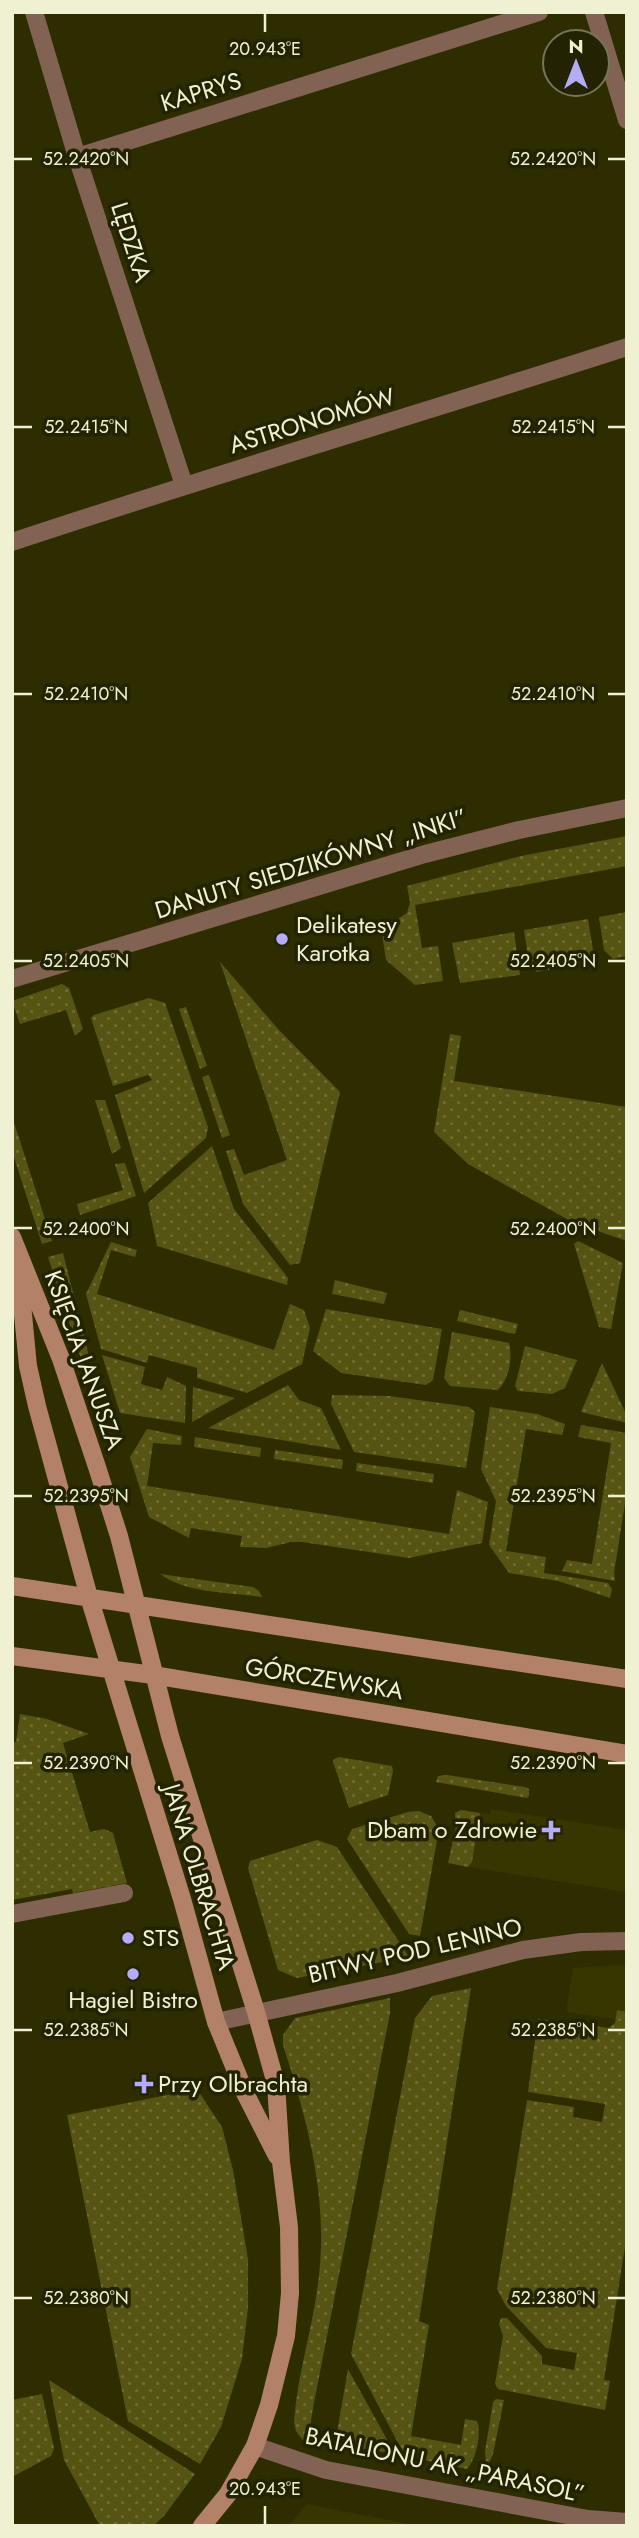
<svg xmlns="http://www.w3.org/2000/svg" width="639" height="2538" font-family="Jost,sans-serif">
	<defs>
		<pattern id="grass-dots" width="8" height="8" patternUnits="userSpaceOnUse" patternTransform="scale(1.75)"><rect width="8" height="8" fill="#565413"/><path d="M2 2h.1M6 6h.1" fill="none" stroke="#6f6d34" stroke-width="1.8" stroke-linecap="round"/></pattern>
	</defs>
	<rect width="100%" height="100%" fill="#2e2d00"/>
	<path fill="#373500" d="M491,1809L627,1830V1892L468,1867L472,1862L480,1813L490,1814Z
		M618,1965L627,1966V2021L566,2012L573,1968Z
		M307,2504L419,2526H288Z"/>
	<path fill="url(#grass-dots)" d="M627,836V866L415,905L422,948L438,946L443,981L415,985L386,960L382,934L393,922L407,913L410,902L407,886L521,856Z
		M627,912V956L613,959L604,950L599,917Z
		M588,919L594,956L591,962L537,972L529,964L524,930Z
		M514,932L520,975L460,983L452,943Z
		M220,962L278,1029L340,1092L300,1263L290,1265L243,1204L226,1151L234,1149L244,1175L287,1160Z
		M62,984L69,988L83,1029L75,1036L66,1010L20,1024L12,1001Z
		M149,998L165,1003L208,1127L206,1138L144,1193L115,1095L152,1080L148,1075L113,1086L91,1018L94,1015Z
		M186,1007L207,1066L200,1069L179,1009Z
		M450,1034L461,1036L454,1081L627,1107V1241L574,1223L468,1164L434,1132Z
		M209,1075L230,1135L222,1138L202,1077Z
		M95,1100H105L121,1148L112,1154Z
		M12,1116L52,1241L42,1244L12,1151Z
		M212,1146L234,1209L288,1278L287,1285L157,1246L148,1203Z
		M125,1163L136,1196L80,1215L77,1204L123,1190L115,1164Z
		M578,1241L623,1263L611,1329L599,1327L574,1244Z
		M111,1242L137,1250L135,1257L111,1250L97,1294L274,1350L290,1304L304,1310L310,1328L302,1364L247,1393L197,1378V1368L149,1355L147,1363L101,1349L86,1294Z
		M63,1253L105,1420L101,1421L48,1257Z
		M335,1280L387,1293L384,1304L332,1294Z
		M326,1309L442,1329L433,1380L426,1385L341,1373L313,1351Z
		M460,1310L518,1324L515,1334L457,1321Z
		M452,1332L509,1343C513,1358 509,1379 498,1390L450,1386L444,1378Z
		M525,1346L577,1360L565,1388L552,1394L518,1391L515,1386Z
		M102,1355L145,1367L141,1384L162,1390L167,1377L186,1386L185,1423L120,1413Z
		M602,1363L627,1416V1423L581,1412Z
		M288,1385L299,1400L321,1408L341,1450L208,1428Z
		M193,1387L235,1398L192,1422Z
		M332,1395L389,1396L469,1407L475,1412L466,1468L354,1452L331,1404Z
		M490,1407L537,1414L565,1424L562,1435L526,1429L506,1551L546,1557L544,1573L608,1583L612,1589L610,1598L558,1581L509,1573L489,1545L496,1501L481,1469Z
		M581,1425L627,1433V1491L614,1573L615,1581L562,1571L567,1560L592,1564L611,1443L578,1437Z
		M147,1429L182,1436L181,1445L153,1443L147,1486L449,1534L457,1490L488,1502L482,1543L409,1558L302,1542H291L266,1548L240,1547L242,1536L191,1528L189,1538L149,1517L130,1457Z
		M195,1437L261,1448L260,1457L194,1447Z
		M275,1450L343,1460L342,1469L274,1459Z
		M357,1463L434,1474L433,1483L356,1471Z
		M160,1574L253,1587L259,1591L262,1597C229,1592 188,1594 160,1574Z
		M20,1714L47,1719L89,1734L63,1743L90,1832L104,1829L113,1833L127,1883L73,1893L72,1889L12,1900V1742H16Z
		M339,1757L392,1766L393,1771L388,1795L349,1808L333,1762L334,1759Z
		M447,1775L525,1787L529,1789V1796L527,1798L436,1782L438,1776Z
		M461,1810L480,1813L472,1862L468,1867L448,1863L456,1826L455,1813Z
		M419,1811L431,1816L439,1829L420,1936L409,1934L347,1839L352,1829L408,1812Z
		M317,1840L337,1847L409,1957L297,1978L278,1970L248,1868L250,1861Z
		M471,1988L419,2321L429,2325L411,2436L461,2445L465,2419L477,2421C482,2433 476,2459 467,2469L405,2456L351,2354L415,2018L432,1996Z
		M390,1998V2013L313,2408L307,2446L296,2431L294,2423C297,2373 314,2325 319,2275C328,2196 307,2119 283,2045V2035L295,2018Z
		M617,2010L627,2012V2234L604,2380L610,2381L605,2410L498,2389L495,2384L503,2336L499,2324L501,2318H507L542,2356V2364L574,2370L577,2353L546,2348L506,2306L497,2289L527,2100L574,2107L573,2117L602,2122L605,2104L528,2092L538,2019L609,2028L615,2023Z
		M197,2089L222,2127L233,2170L248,2259V2308L242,2359L221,2427L200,2464L128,2421L67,2115Z
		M348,2369L395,2454L342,2445L336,2438Z
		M49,2380L195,2474L164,2516L153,2526H100L64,2460Z
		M42,2394L54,2448L51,2456L12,2477V2400Z
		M496,2399L504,2400L493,2454L489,2463H486L485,2451L493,2402Z"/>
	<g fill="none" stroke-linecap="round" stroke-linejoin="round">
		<path stroke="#826252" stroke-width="18" d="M34,12L77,157L184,485
			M594,12L627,120
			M77,157L539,12
			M12,542C216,474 422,413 627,347
			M12,979L425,854L519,830L627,808
			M12,1914L124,1893
			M216,2022L397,1983L523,1950L581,1942L627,1941
			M255,2446L326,2470L588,2519L627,2522"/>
		<path stroke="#b38167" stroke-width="18" d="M12,1237L61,1359L97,1467L119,1536L170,1736L256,2012L276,2084L281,2162L289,2227L290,2293L286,2336L269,2405L255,2446L228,2494L202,2526
			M19,1273L28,1366L37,1406L89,1597L182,1899L216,2022L245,2093L277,2156
			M12,1586L627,1679
			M12,1656L153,1675L627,1754"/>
	</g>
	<path fill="none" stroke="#f0f1d3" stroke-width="2.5" d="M265,14V32M14,159H32M608,159H625M14,427H32M608,427H625M14,694H32M608,694H625M14,961H32M608,961H625M14,1228H32M608,1228H625M14,1496H32M608,1496H625M14,1763H32M608,1763H625M14,2030H32M608,2030H625M14,2298H32M608,2298H625M265,2506V2524"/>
	<g fill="#b4acf9" stroke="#232304" stroke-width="2.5">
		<circle cx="282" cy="939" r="7"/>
		<path d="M547.5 1819.5h7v7h7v7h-7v7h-7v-7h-7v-7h7z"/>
		<circle cx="128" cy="1938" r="7"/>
		<circle cx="133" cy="1974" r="7"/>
		<path d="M140.5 2073.5h7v7h7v7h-7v7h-7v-7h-7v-7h7z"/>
	</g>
	<g text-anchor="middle" stroke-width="7" stroke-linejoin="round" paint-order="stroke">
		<g font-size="24" fill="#f0f1d3" stroke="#232304">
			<text transform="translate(201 92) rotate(-17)" y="8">KAPRYS</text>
			<text transform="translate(131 242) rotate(72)" y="8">LĘDZKA</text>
			<text transform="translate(312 421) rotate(-17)" y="8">ASTRONOMÓW</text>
			<text transform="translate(311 864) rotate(-17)" y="8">DANUTY SIEDZIKÓWNY „INKI”</text>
			<text transform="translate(84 1360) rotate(70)" y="8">KSIĘCIA JANUSZA</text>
			<text transform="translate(324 1679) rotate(9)" y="8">GÓRCZEWSKA</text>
			<text transform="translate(199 1877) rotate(73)" y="8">JANA OLBRACHTA</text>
			<text transform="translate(415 1951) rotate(-13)" y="8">BITWY POD LENINO</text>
			<text transform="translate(445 2465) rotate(12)" y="8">BATALIONU AK „PARASOL”</text>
		</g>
		<g font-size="24" fill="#f0f1d3" stroke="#232304" text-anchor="start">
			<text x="296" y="933">Delikatesy<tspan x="296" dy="28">Karotka</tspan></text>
			<text x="537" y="1838" text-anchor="end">Dbam o Zdrowie</text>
			<text x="142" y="1946">STS</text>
			<text x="133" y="2008" text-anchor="middle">Hagiel Bistro</text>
			<text x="158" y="2092">Przy Olbrachta</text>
		</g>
	</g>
	<g font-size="18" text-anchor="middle" fill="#f0f1d3" stroke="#232304" stroke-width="7" stroke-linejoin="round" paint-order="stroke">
		<text x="265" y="55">20.943°E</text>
		<text x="86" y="165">52.2420°N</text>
		<text x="553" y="165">52.2420°N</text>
		<text x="86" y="433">52.2415°N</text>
		<text x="553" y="433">52.2415°N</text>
		<text x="86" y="700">52.2410°N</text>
		<text x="553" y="700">52.2410°N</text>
		<text x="86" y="967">52.2405°N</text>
		<text x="553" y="967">52.2405°N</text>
		<text x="86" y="1235">52.2400°N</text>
		<text x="553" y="1235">52.2400°N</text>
		<text x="86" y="1502">52.2395°N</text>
		<text x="553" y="1502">52.2395°N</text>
		<text x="86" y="1769">52.2390°N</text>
		<text x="553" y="1769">52.2390°N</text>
		<text x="86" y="2036">52.2385°N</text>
		<text x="553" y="2036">52.2385°N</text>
		<text x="86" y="2304">52.2380°N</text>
		<text x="553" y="2304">52.2380°N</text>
		<text x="265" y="2495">20.943°E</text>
	</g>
	<rect width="639" height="2538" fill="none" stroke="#f0f1d3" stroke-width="28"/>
	<g transform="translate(576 63)"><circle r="33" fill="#232304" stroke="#757557" stroke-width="2"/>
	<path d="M0-5L12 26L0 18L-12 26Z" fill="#b4acf9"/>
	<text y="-10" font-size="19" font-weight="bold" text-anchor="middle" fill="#f0f1d3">N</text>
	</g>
</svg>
